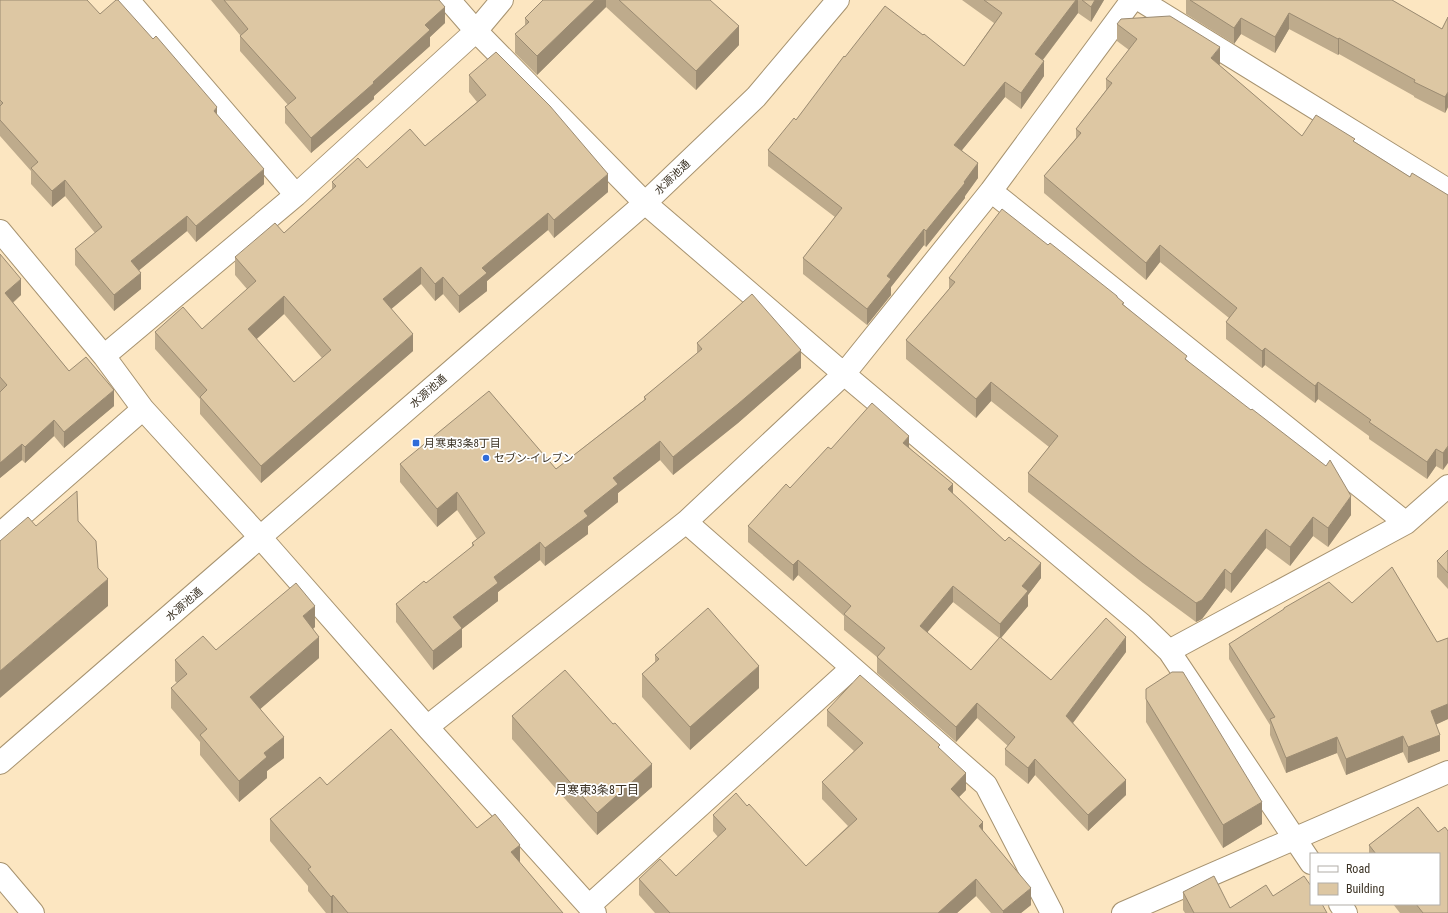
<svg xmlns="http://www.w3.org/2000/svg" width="1448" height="913" font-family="'Roboto Condensed','Noto Sans JP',sans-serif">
	<rect width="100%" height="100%" fill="#fce6c1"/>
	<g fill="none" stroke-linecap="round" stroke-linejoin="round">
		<g stroke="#a79370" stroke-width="24">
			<path id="minor" d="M128,0L296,195
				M449,0L476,31L645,203L844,374L1141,624L1169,651L1311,863
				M1140,0L1448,190
				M991,191L1406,523
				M0,231L104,356L143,409L260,537L427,727L595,913
				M104,356L296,195L476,31L502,0
				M686,522L986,785L1052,913
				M0,534L143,409
				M1169,651L1406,523L1448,486
				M427,727L686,522L844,374L991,191L1132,0
				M1340,904L1346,913
				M589,906L852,668
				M1123,913L1448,772"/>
		</g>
		<g stroke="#a79370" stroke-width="24">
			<path id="tertiary" d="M0,763L645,203L756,97L838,0
				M0,874L33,913"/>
		</g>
		<use href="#minor" stroke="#fff" stroke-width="22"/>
		<use href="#tertiary" stroke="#fff" stroke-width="22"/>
	</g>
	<path fill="#beab8c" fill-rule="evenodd" d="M0,0L100,14L217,115L264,184L196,242L187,231L139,270L141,289L114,311L75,265V249L95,233L65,196L52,207L31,184V171L0,136Z
		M211,0H439L445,23L430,37V46L374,96V99L311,153L285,123V107L288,105L240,51V35Z
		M543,0H710L739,45L696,90L606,7L537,75L515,53V34L525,26V18Z
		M962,0H1104L1091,22L1078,13L1043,60L1044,76L1021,109L1005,97L962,150L978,178L965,196V198L926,247L924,245L891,287V295L867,325L803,274V258L835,217L768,166V150L796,120L845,57L923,35L964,66L994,23Z
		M1186,0H1392L1442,29L1448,17V107L1445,113L1414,97V96L1339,54L1338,55L1289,29L1275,53L1241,34L1234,44L1186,14Z
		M1117,24L1220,64L1219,65L1302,136L1355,142L1410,177L1448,195L1443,470L1436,466L1427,479L1369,439V436L1318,399L1315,403L1265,365L1262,368L1226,339V322L1229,318L1160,262L1146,280L1044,193V176L1076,138V129L1106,90V79L1129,50L1117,41Z
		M469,75L608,192L554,238L548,230L487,281V291L459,313L443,294L435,301L421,284L391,309L413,351L261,483L200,414V399L155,349V332L202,329L247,289L235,275V257L284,233L332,189V182L425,146L477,102L469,92ZM284,314L322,358L294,382L256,339Z
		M1048,245L1117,298L1124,305L1187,360L1351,515L1328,547L1313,536L1290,566L1266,548L1231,593L1225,588L1202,619L1196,622L1143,583L1028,492V473L1049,447L991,401L976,418L906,359V340L949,289V278Z
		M0,254L21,295L13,303L69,371L114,406L64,448L54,436L25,463L22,460L0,478Z
		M697,343L801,368L738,423L673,475L660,460L618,493V502L588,526V534L545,566L540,560L498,592V601L462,629V647L433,670L396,622V604L426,583L472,547V543L477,539L457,510L437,527L400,482V464L556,469L644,400V397L697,354Z
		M909,447L953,494L1041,578L1028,595V606L1001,638L1051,680L1126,652L1073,723L1126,795L1088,831L1035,775L1028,784L1005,765V749L1008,746L977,718L956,742L877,673V657L844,630V616L798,575L793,581L748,542V526L790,488L831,449ZM953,602L999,638L971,670L927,632Z
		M1448,550V589L1437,577V561Z
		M1352,603L1437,642L1448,638V719L1436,724L1440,751L1408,763L1403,752L1346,775L1337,753L1286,773L1270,735V725L1229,659V644L1284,610V608Z
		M315,627L313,629L319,658L260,709L284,758L267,771V778L239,802L200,755V742L171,708V688L177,683L175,681V660Z
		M655,655L759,688L690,750L642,697V674L655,662Z
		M1146,689L1262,824L1223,848L1146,722Z
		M827,710L940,749L966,790L959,797L983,831L1031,905L1021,913H991L976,896L957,913H655L639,895V879L676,876L718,837L713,831V815L747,806L806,866L848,826L822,799V782L854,751L827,726Z
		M512,716L652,787L597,835L512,739Z
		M327,785L477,828L520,863L563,913H326L308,891V886L270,841V819Z
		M1418,807L1438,832L1445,827L1448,831V913H1400L1393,904H1439V854H1369V845Z
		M1183,892L1230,908L1273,896L1327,913H1185L1183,910Z"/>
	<path fill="#9b8b72" d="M595,0H606V7L537,75V56Z
		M1076,0H1078V13L1035,70V54Z
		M1095,0H1104L1091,22V7Z
		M445,7V23L430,37V46L374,96V99L311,153V138L373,82L425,25Z
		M1289,13V29L1275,53V37Z
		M1241,18V34L1234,44V28Z
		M739,26V45L696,90V71Z
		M1339,38V54L1338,55V39Z
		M1220,47V64L1211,75V58Z
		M1044,61V76L1021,109V93Z
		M1005,82V97L954,160V145Z
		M1448,92V107L1445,113V97Z
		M217,107V123L214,111Z
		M978,163V178L965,196V198L926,247V231Z
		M264,169V184L196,242V226Z
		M608,174V192L554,238V220Z
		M65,180V196L52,207V191Z
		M548,213V230L487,281V291L459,313V296L482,268Z
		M187,216V231L131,277V261Z
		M924,229V245L891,287V295L867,325V309L887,276Z
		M1160,245V262L1146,280V263Z
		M421,267V284L383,316V299Z
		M141,273V289L114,311V295Z
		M443,277V294L435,301V284Z
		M21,279V295L5,309V293Z
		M284,296V314L248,347V329Z
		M413,334V351L261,483V466Z
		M1265,348V365L1262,368V351Z
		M801,350V368L738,423L673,475V457Z
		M991,382V401L976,418V399Z
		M1318,382V399L1315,403V386Z
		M114,390V406L64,448V432Z
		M54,420V436L25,463V447Z
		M909,436V452L903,443Z
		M660,441V460L618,493V502L588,526V534L545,566V548L584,511L613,478Z
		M22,444V460L0,478V463Z
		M1448,446V463L1443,470V453Z
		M1436,449V466L1427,479V462Z
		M953,484V499L948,489Z
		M457,492V510L437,527V509Z
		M1351,496V515L1328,547V528Z
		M1313,517V536L1290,566V547Z
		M1266,529V548L1231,593V574Z
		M540,542V560L498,592V601L462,629V647L433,670V651L453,617L494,577Z
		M798,560V575L793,581V565Z
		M1041,563V578L1028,595V606L1000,639V624L1022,586Z
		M1225,569V588L1202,619L1196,622V603Z
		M108,579V606L0,698V671Z
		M953,586V602L920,641V626Z
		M315,606V627L303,637V616Z
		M319,637V658L250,718V697Z
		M1126,637V652L1066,732V716Z
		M759,666V688L690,750V727Z
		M977,703V718L956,742V727Z
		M1448,704V719L1431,727V711Z
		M1440,735V751L1408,763V747Z
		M1403,736V752L1346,775V759Z
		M284,737V758L267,771V778L239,802V781L264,753Z
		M1337,737V753L1286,773V758Z
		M1035,759V775L1028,784V768Z
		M652,764V787L597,835V813Z
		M966,773V790L951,805V789Z
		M1126,780V795L1088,831V815Z
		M1262,802V824L1223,848V825Z
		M983,822V838L979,826Z
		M520,845V867L511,852Z
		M976,879V896L957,913H938Z
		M1031,888V905L1021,913H1003V911Z
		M333,895V913H331V897Z"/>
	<path fill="#ddc7a3" stroke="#9b8b72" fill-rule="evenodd" d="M0,0H87L100,14L116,0H118L153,39L156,36L217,107L214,111L264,169L196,226L187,216L131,261L141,273L114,295L75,249L102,227L65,180L52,191L31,168L38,162L0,120V106L3,103L0,100Z
		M224,0H439L445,7L425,25L430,30L373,82L374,83L311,138L285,107L296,98L240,36L248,29Z
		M543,0H595L537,56L515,34L529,22L525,18Z
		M619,0H710L739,26L696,71Z
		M984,0H1076L1035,54L1044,61L1021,93L1005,82L954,145L978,163L964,182L965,183L926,231L924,229L887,276L891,279L867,309L803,258L842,208L768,150L794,118L796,120L844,56L845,57L885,6L923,35L924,34L964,66L1002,13Z
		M1082,0H1095L1091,7Z
		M1190,0H1392L1442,29L1448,17V92L1445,97L1414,82L1415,80L1339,38L1338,39L1289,13L1275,37L1241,18L1234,28Z
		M1170,16L1220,47L1211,58L1302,136L1316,115L1355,139L1353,141L1410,177L1412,173L1448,195V446L1443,453L1436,449L1427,462L1369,422L1371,420L1318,382L1315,386L1265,348L1262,351L1226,322L1237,308L1160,245L1146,263L1044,176L1081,133L1076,129L1112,83L1106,79L1137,39L1117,24L1121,19Z
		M496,52L550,106L608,174L554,220L548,213L482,268L487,273L459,296L443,277L435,284L421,267L383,299L413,334L261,466L200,397L207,390L155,332L183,307L202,329L256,281L235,257L275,223L284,233L336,186L332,182L358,158L367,168L410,129L425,146L486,95L469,75ZM284,296L331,350L294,382L248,329Z
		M1002,209L1048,245L1050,243L1117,296V297L1124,303L1122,304L1187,356L1185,359L1251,410L1252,409L1326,466L1330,460L1351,496L1328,528L1313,517L1290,547L1266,529L1231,574L1225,569L1202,600L1196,603L1143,564L1028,473L1058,436L991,382L976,399L906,340L955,282L949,278Z
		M0,254L21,279L5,293L69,371L86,357L114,390L64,432L54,420L25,447L22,444L0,463V392L7,385L0,377Z
		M752,294L801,350L738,404L673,457L660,441L613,478L618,484L584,511L588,516L545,548L540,542L494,577L498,583L453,617L462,628L433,651L396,604L424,581L426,583L474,545L472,543L485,533L457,492L437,509L400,464L489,391L556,469L646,399L644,397L702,349L697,343Z
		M872,403L909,436L903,443L953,484L948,489L1005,541L1009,537L1041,563L1022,586L1028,591L1000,624L953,586L920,626L971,670L1000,637L1051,680L1106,618L1126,637L1066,716L1126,780L1088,815L1035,759L1028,768L1005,749L1015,737L977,703L956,727L877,657L885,648L844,614L851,606L798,560L793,565L748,526L786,484L790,488L828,447L831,449Z
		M77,491L78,521L96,541L98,568L108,579L0,671V541L28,517L36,526Z
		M1448,550V573L1437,561Z
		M1392,567L1437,642L1448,638V704L1431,711L1440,735L1408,747L1403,736L1346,759L1337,737L1286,758L1270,719L1275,717L1229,644L1284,609V608L1329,582L1352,603Z
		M296,583L315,606L303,616L319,637L250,697L284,737L264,753L267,757L239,781L200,735L207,729L171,688L187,674L175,660L203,636L216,650Z
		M708,608L759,666L690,727L642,674L659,659L655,655Z
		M565,670L613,724L615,723L652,764L597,813L512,716Z
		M1172,672H1183L1262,802L1223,825L1146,699V689Z
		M860,675L940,745L938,747L966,773L951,789L983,822L979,826L1031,888L1003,911L976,879L938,913H670L639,879L660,859L676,876L726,829L713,815L736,793L747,806L749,804L806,866L857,819L822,782L863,743L827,710Z
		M391,729L477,828L495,814L520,845L511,852L563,913H348L333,895L331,897L308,869L311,867L270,819L320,777L327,785Z
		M1418,807L1438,832L1445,827L1448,831V913H1423L1416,904H1439V854H1376L1369,845Z
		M1214,876L1230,908L1266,885L1273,896L1304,876L1311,886V904H1322L1327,913H1194L1183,892Z"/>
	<g fill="#2f6cd9" stroke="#fff" stroke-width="1.5">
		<rect x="412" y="439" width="8" height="8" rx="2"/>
		<circle cx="486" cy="458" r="4"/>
	</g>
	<g text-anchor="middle" stroke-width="3.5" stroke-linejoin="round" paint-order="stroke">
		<g font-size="11" fill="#3b3224" stroke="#fff">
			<text transform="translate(672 177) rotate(-44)" y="4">水源池通</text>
			<text transform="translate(428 391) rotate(-41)" y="4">水源池通</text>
			<text transform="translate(184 604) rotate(-41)" y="4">水源池通</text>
		</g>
		<g font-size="11" fill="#3b3224" stroke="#fff" text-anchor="start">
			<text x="424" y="447">月寒東3条8丁目</text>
			<text x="494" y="462">セブン-イレブン</text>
		</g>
		<g font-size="12" fill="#3b3224" stroke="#fff">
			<text x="597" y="794">月寒東3条8丁目</text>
		</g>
	</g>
	<rect x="1310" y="853" width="130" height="52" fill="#ffffff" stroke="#b1ada7"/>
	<rect x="1318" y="866" width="20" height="6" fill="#ffffff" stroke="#b1ada7"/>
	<text x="1346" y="873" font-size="12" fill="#3b3224">Road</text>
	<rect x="1318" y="883" width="20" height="12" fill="#ddc7a3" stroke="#b1ada7"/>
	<text x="1346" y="893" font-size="12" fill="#3b3224">Building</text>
</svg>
